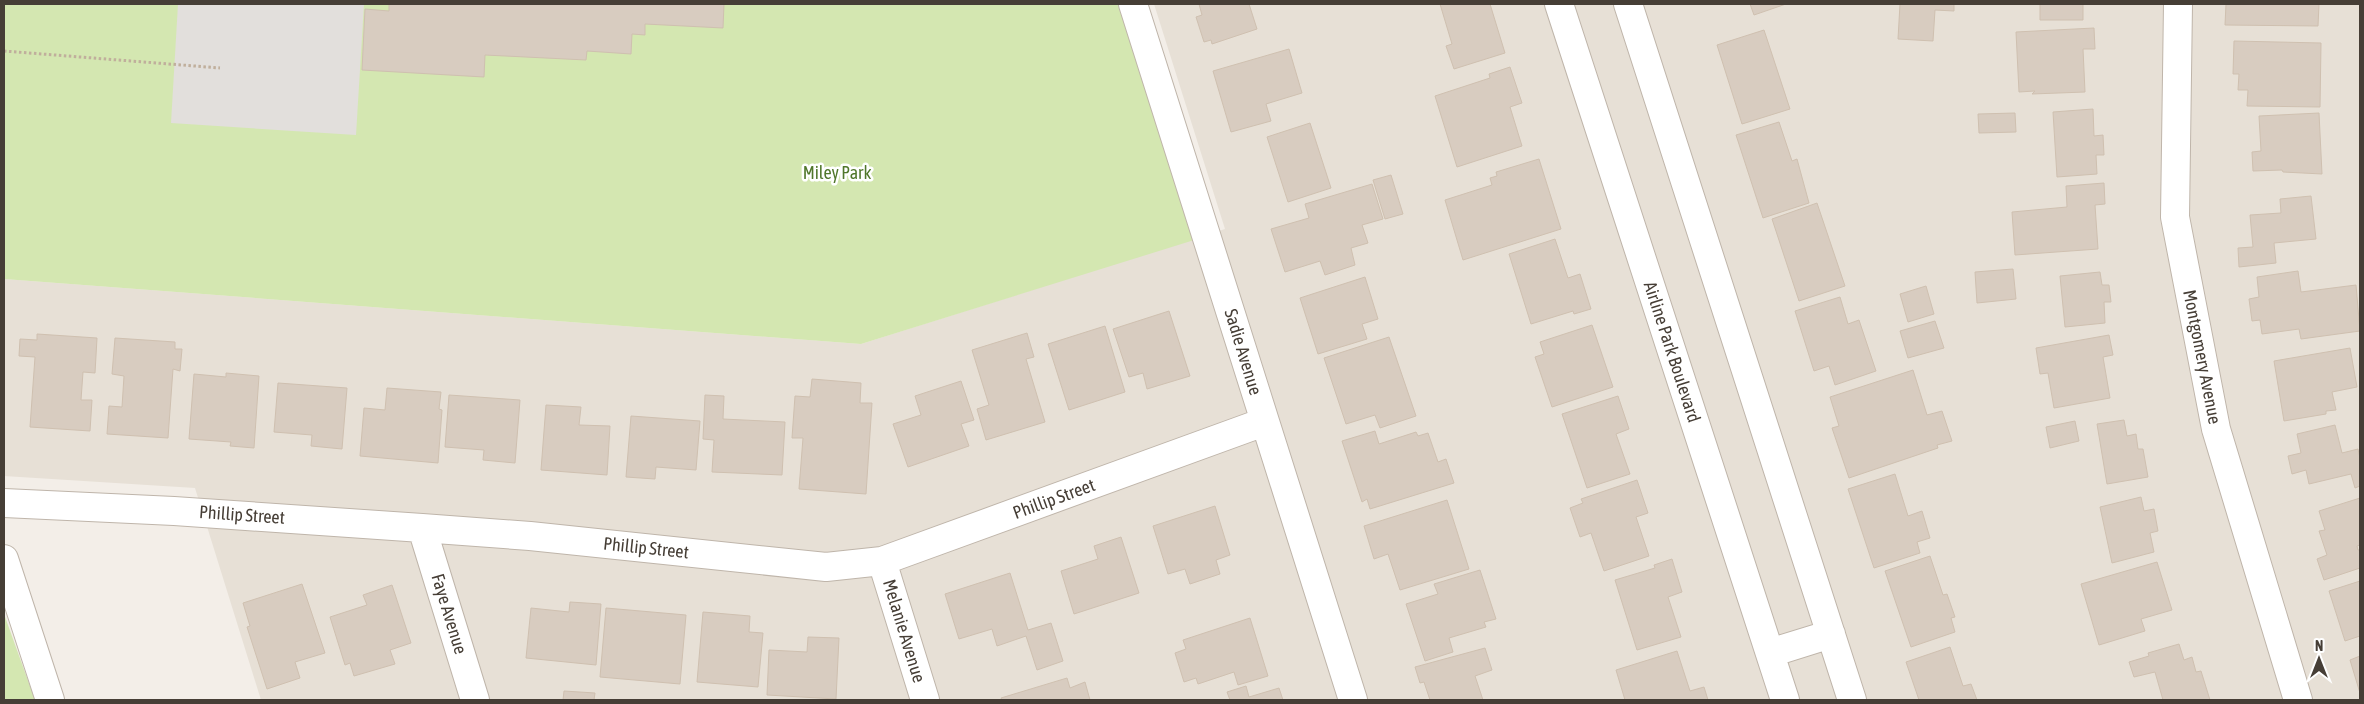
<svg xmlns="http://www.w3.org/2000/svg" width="2364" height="704" font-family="'Asap Condensed',sans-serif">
	<rect width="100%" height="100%" fill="#f3eee8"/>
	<path fill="#e7e0d6" d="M1154,4H2360V700H261L195,488L4,476V279L861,344L1225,229Z"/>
	<path fill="#d4e7b1" d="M4,4H1133L1207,236L861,344L4,279Z
		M4,614L35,700H4Z"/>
	<path fill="#e2dfdc" d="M178,4H364L356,135L171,123Z"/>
	<path fill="#d8ccc0" stroke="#cfc0b0" d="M389,4H724L723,28L645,24V35L632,34L631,54L587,51L586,60L485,55L484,77L362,70L365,9L389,11Z
		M1199,4H1249L1257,29L1212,44L1211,40L1204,42L1196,17L1202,15Z
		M1440,4H1490L1505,53L1454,69L1446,46L1452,44Z
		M1750,4H1786L1754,15Z
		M1900,4H1954V11L1935,10L1933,41L1898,39Z
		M2040,4H2083V20H2040Z
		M2226,4H2319L2318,26L2225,25Z
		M2094,28L2095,49H2083L2085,92L2032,94L2035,91L2019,92L2016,32Z
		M1764,30L1790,109L1742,124L1717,45Z
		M2234,41L2321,43L2320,107L2247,106L2248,90H2238L2239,74H2233Z
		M1289,49L1302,93L1266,104L1271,121L1231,132L1213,71Z
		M1510,67L1522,103L1510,107L1522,146L1457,167L1435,96L1490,78L1489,74Z
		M2093,109L2094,136L2103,135L2104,155H2096L2097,174L2057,177L2053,112Z
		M2015,113L2016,132L1979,133L1978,114Z
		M2319,113L2322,174L2283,172L2282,170L2253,171L2252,152L2261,151L2259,116Z
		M1779,122L1792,161L1797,159L1809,203L1763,218L1736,135Z
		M1310,123L1331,188L1288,202L1267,137Z
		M1539,159L1561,229L1463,260L1445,200L1492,185L1490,178L1497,176L1496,172Z
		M1391,175L1403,214L1385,219L1373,180Z
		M2104,183L2105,204L2095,205L2098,249L2015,255L2012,212L2067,207L2066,186Z
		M1372,184L1383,219L1362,225L1368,243L1351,248L1355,265L1325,275L1320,261L1285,272L1271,229L1309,218L1305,204Z
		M2311,196L2316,239L2274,243L2276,263L2239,267L2238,248L2253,247L2250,215L2281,213L2280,199Z
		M1817,203L1845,286L1799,301L1772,219Z
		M1555,239L1568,278L1580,274L1591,309L1574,314L1573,311L1531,324L1509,254Z
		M2013,269L2016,299L1977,303L1975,272Z
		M2298,271L2301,292L2356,285L2360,331L2301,339L2299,329L2262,334L2260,320L2252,321L2249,299L2259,297L2257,277Z
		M2100,272L2102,285H2109L2111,302H2104L2105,323L2065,327L2060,276Z
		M1365,277L1378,319L1362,324L1367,339L1318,354L1300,298Z
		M1926,286L1934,314L1908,322L1900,294Z
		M1840,297L1848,324L1859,320L1876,371L1835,385L1829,366L1814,371L1795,311Z
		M1169,311L1190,376L1147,389L1143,373L1129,377L1113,329Z
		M1935,321L1944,348L1908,358L1900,331Z
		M1592,325L1613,387L1552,407L1535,357L1544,354L1540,342Z
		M1105,326L1125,392L1069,410L1048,344Z
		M1027,333L1034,357L1026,359L1045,422L986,440L977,409L989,405L972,350Z
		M37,334L97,338L95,373L83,372L81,400H92L90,431L30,427L35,357L19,356L20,339L37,340Z
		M2109,335L2113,355L2103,357L2110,398L2054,408L2048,373L2040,374L2036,348Z
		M1389,337L1416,416L1380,428L1375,415L1346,424L1324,358Z
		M115,338L175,342V349H182L180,371L173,369L168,438L107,434L109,406L122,407L124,376L112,374Z
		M2350,348L2357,387L2332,392L2336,410L2326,411V414L2284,421L2274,361Z
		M1913,370L1927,415L1942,411L1952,441L1937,445L1938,448L1849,478L1832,428L1839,426L1830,397Z
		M226,373L259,376L254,448L230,446L231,442L189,439L194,374L226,377Z
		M812,379L861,383L860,403H872L866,494L799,489L803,438H792L795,396L810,397Z
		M961,381L974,420L961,424L969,446L908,467L893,424L921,415L915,396Z
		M278,383L347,388L342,449L311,446L312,435L274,432Z
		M387,388L441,392L439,409L442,410L438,463L360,456L364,408L385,410Z
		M449,395L520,400L515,463L483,460L484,450L445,447Z
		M705,395L724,396L723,419L785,422L782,475L712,472L714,440L703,439Z
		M1618,396L1629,429L1616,434L1630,474L1587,488L1562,414Z
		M546,405L581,407L579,425L610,426L607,475L541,470Z
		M631,416L700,421L696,470L656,467L655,479L626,477Z
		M2124,420L2127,436L2136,434L2138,449H2143L2148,477L2107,484L2097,424Z
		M2075,421L2079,441L2050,448L2046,427Z
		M2335,425L2342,453L2358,449L2360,458V486L2355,488L2351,474L2309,484L2306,470L2292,474L2288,456L2301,453L2297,434Z
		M1375,431L1379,444L1416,432L1418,436L1428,433L1438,462L1446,459L1454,483L1370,509L1367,499L1362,502L1342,441Z
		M1895,474L1908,516L1922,511L1930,538L1917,542L1920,553L1874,568L1848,489Z
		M1637,480L1648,513L1636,517L1649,556L1604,571L1591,533L1580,537L1570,508L1583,503L1581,499Z
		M2141,497L2144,511L2154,509L2158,531L2150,533L2154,552L2112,563L2100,507Z
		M2360,498V545L2357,546L2358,550H2360V568L2324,580L2317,559L2327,555L2319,531L2325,530L2319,511Z
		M1447,500L1469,569L1400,590L1388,554L1374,559L1364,526Z
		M1215,506L1230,555L1216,560L1220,574L1190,584L1185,569L1168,574L1153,526Z
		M1121,537L1139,593L1074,614L1061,571L1098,559L1094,546Z
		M1930,556L1943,595L1947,594L1955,617L1951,618L1955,632L1911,647L1885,571Z
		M1672,559L1682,592L1668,597L1681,637L1637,650L1615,580L1655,568L1654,565Z
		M2157,562L2172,610L2141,619L2145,631L2099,645L2081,584Z
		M1480,570L1496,619L1484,622L1486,627L1449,638L1453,652L1425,661L1406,604L1438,594L1434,584Z
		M1010,573L1028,630L1051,623L1063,661L1037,670L1026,636L997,646L992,629L959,639L945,594Z
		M2360,581V636L2345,641L2329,591Z
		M302,584L325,653L295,662L300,678L267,689L247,627L250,626L243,603Z
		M392,585L411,643L390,650L395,664L354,676L350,663L345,665L330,617L367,605L363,595Z
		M570,602L601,604L596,665L526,658L531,608L569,612Z
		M606,608L686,615L680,684L600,677Z
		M703,612L750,616L749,632L763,633L758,687L697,682Z
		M1250,618L1268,676L1238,685L1234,672L1198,684L1196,678L1184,682L1175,653L1186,649L1183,640Z
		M808,637L839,638L836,699L767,695L769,650L807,652Z
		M2179,644L2184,660L2192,657L2196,672L2201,671L2210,700H2163L2155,672L2134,677L2129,662L2149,656L2148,653Z
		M1950,647L1963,686L1971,684L1977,700H1919L1906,662Z
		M1485,648L1492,670L1475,676L1483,700H1430L1424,682L1420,683L1415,667Z
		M1677,651L1690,691L1704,687L1708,700H1625L1616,670Z
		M2360,656V693L2350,660Z
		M1067,678L1070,688L1085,682L1090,700H1002L1001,698Z
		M1246,686L1249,697L1279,688L1283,700H1230L1227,692Z
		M564,691L595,693L594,700H563Z"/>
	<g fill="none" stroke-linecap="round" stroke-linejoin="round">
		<g stroke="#bfb5aa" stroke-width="30">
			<path id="minor" d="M1133,4L1353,700
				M1559,4L1785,700
				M1628,4L1852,700
				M2178,4L2175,217L2216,429L2298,700
				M4,503L174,511L422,528L530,536L826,567L882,561L1264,422
				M422,528L475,700
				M4,559L50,700
				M882,561L925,700
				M1770,653L1831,634"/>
		</g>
		<path stroke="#c0af9c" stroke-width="3" stroke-dasharray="2.5 2.5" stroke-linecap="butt" d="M4,51L220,68"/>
		<use href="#minor" stroke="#fff" stroke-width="28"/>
	</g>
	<g text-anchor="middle" stroke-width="5" stroke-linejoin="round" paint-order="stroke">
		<g font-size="18" fill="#50772b" stroke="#fff">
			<text x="837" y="179">Miley Park</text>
		</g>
		<g font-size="18" fill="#463e36" stroke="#fff">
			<text transform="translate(1243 352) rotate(73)" y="6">Sadie Avenue</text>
			<text transform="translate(1672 352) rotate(72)" y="6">Airline Park Boulevard</text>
			<text transform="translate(2202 357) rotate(79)" y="6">Montgomery Avenue</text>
			<text transform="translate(1054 499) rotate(-20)" y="6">Phillip Street</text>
			<text transform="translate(242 515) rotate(4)" y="6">Phillip Street</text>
			<text transform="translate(646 548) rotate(6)" y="6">Phillip Street</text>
			<text transform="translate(449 614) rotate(73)" y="6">Faye Avenue</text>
			<text transform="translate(904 631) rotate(73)" y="6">Melanie Avenue</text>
		</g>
	</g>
	<rect width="2364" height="704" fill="none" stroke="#463e36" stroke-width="10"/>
	<g transform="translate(2319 659)" stroke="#ffffff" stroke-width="4" paint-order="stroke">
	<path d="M0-4L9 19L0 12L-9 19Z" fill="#463e36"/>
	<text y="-8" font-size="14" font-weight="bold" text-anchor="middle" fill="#463e36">N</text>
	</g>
</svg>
